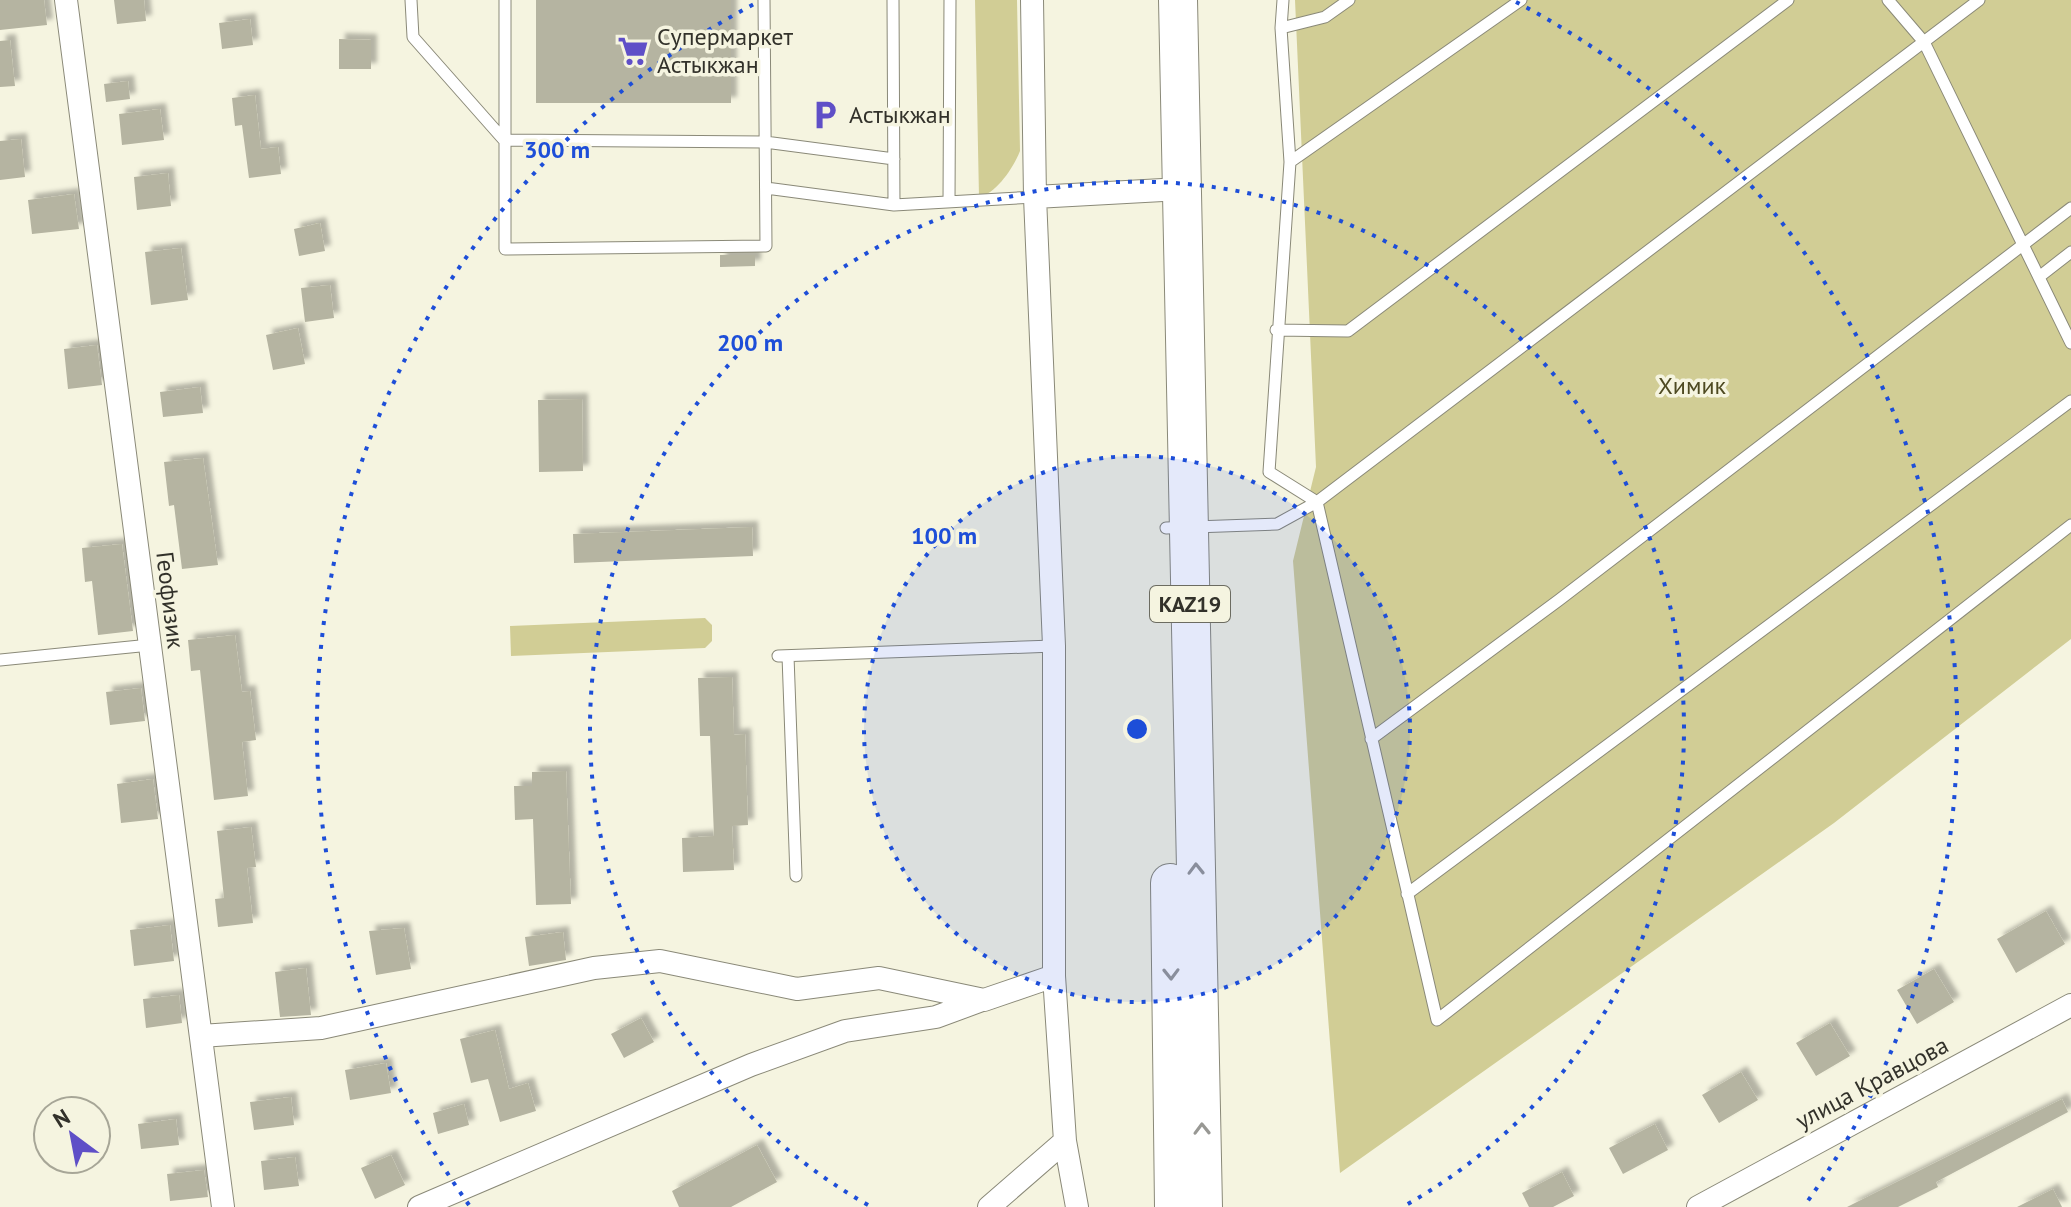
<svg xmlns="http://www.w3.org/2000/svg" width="2071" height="1207" font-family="'PT Sans',sans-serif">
	<defs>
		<filter id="shadow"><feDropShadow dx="6" dy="-6" stdDeviation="2" flood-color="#0004"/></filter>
	</defs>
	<rect width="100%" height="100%" fill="#f5f4e0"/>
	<path fill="#d1cd95" d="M975,0H1017L1020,151C1014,167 996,194 979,197Z
		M1295,0H2071V639L1834,823L1340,1173L1293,561L1316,467Z
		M705,618L712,625V641L705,648L511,656L510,626Z"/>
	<path fill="#b5b4a1" filter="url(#shadow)" d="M0,0H44L47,25L0,30Z
		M114,0H144L146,21L117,24Z
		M536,0H731V103H536Z
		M250,19L253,45L222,49L219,23Z
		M339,39L371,40V69H339Z
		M10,40L15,86L0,87V41Z
		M128,81L130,99L106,102L104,84Z
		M255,95L261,149L278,147L281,174L249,178L242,125L235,126L232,98Z
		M160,109L164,140L122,145L119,114Z
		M21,139L25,177L0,180V141Z
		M168,173L171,206L137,210L134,177Z
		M74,194L79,229L32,234L28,200Z
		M320,223L325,251L299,256L294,229Z
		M181,248L188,300L151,305L145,252Z
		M720,255H755V266L720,267Z
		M330,285L334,318L305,322L301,288Z
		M298,328L305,364L273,370L266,335Z
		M97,345L102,385L68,389L64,349Z
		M200,387L203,413L163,417L160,392Z
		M582,399L583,471L539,472L538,400Z
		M203,458L218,565L182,569L174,505L169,506L164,462Z
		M752,527L753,556L574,563L573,534Z
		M122,544L133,631L98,635L92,581L85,582L82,548Z
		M235,635L242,692L250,691L256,740L242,742L248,796L214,800L200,670L191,671L188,640Z
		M732,677L734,735L745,734L748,825L732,826L734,870L683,872L682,838L714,836L710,736H700L698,678Z
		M141,688L145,721L110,725L106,692Z
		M566,771L571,904L536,905L533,819L515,820L514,786H532V772Z
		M153,779L158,819L121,823L117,784Z
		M251,827L256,867L247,868L253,923L218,927L215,899L224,898L217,831Z
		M2046,911L2065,944L2016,973L1997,939Z
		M170,925L174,961L134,966L130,930Z
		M404,928L411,969L376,975L369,931Z
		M563,932L566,960L529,966L525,937Z
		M306,968L311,1015L280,1017L275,972Z
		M1934,969L1954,1002L1917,1024L1897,990Z
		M179,995L182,1023L146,1028L143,999Z
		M641,1018L654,1042L624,1058L611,1034Z
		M1830,1023L1850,1056L1816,1076L1796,1043Z
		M495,1030L509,1089L528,1083L536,1111L500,1122L488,1079L471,1083L460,1039Z
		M386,1063L391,1093L350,1100L345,1070Z
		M1741,1072L1758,1100L1719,1123L1702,1095Z
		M291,1097L294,1125L254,1130L250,1102Z
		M2062,1099L2068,1112L1936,1182L1938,1187L1898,1207H1847Z
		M464,1104L469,1125L438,1134L433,1113Z
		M176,1119L179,1145L141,1149L138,1124Z
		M1655,1124L1668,1150L1623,1174L1609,1148Z
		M757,1145L777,1182L731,1207H679L672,1191Z
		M391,1155L405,1185L375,1199L361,1168Z
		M295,1157L299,1186L264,1190L261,1161Z
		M204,1170L208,1197L170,1201L167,1174Z
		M1562,1172L1574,1196L1553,1207H1529L1522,1193Z
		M2053,1189L2062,1207H2017Z"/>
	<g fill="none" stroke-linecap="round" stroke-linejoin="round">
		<g stroke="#8a8978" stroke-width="13">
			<path id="lane" d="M411,0L413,37L504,140L765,142L894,159
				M505,0V249L766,246L764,0
				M893,0L894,205L1035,197
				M1283,0L1281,28L1290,162L1269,472L1317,502L1437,1020L2071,525
				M1888,0L1924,42L2071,343
				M1281,28L1325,17L1349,0
				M1290,162L1521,0
				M766,188L894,205
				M949,202L950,0
				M2039,277L2071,252
				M1276,330L1348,331L1788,0
				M1166,528L1277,524L1317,502L1979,0
				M778,656L1054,646
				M788,656L796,876
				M0,660L150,645
				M1371,739L1559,600L2071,208
				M1407,894L2071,401"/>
		</g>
		<g stroke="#8a8978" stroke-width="24">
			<path id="street" d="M66,0L223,1207
				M1032,0L1035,197L1054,646V976L1065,1141L1077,1207
				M1035,197L1181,189
				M201,1036L321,1028L594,968L660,961L797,989L879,978L984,1000L1054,976
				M419,1207L751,1065L845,1031L936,1017L982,1000
				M989,1207L1065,1141
				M1698,1207L2071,1005"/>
		</g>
		<g stroke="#8a8978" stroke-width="40">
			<path id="highway" d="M1178,0L1203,1207
				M1170,883L1174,1207"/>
		</g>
		<use href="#lane" stroke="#fff" stroke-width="11"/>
		<use href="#street" stroke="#fff" stroke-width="22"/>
		<use href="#highway" stroke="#fff" stroke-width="38"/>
	</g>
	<defs><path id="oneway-chevron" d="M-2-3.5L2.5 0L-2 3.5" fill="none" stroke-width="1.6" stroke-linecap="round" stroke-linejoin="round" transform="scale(2)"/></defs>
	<g stroke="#989894">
		<use href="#oneway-chevron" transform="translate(1196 869) rotate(-91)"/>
		<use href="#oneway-chevron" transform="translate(1171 974) rotate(89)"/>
		<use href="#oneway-chevron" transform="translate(1202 1129) rotate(-91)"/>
	</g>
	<circle cx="1137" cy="729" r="273" fill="#1d4ed8" fill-opacity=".12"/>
	<g fill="none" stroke="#1d4ed8" stroke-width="4" stroke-dasharray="4 8">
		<circle cx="1137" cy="729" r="273"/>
		<path d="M868 1205A547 547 0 1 1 1406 1205"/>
		<path d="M469 1205A820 820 0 0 1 758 2M1516 2A820 820 0 0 1 1805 1205"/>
	</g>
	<defs>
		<g id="supermarket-bare" transform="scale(2.4)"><path d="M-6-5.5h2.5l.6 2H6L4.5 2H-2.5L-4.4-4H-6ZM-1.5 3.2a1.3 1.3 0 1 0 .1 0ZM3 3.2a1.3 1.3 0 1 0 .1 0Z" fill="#5f4fc7" stroke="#f5f4e0" stroke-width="2.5" paint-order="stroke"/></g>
		<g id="parking-bare" transform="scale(2.4)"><path d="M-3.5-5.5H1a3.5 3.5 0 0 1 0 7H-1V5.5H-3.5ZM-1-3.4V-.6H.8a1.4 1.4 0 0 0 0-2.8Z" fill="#5f4fc7" stroke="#f5f4e0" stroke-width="2.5" paint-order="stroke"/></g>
	</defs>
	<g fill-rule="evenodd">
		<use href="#supermarket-bare" x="633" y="51"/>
		<use href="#parking-bare" x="825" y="115"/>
	</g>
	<g text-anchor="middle" stroke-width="7" stroke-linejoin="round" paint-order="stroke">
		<rect fill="#f5f4e0" stroke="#6c6c61" stroke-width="2" x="1150" y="586" width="80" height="36" rx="6"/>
		<g font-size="22" font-weight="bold" fill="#32312a">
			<text x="1190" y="612">KAZ19</text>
		</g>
		<g font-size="24" fill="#32312a" stroke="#f5f4e0" text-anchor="start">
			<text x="657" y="45">Супермаркет<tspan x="657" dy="28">Астыкжан</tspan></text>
			<text x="849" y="123">Астыкжан</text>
		</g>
		<g font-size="24" fill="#4e4a22" stroke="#f5f4e0">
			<text x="1692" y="394">Химик</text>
		</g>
		<g font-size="24" fill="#32312a" stroke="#f5f4e0">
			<text transform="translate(170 600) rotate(83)" y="8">Геофизик</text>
			<text transform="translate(1872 1083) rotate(-28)" y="8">улица Кравцова</text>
		</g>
	</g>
	<circle cx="1137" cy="729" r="12" fill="#1d4ed8" stroke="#f5f4e0" stroke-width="4"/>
	<g font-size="24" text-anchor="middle" font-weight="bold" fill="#1d4ed8" stroke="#f5f4e0" stroke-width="7" stroke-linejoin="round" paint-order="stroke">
		<text x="557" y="158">300 m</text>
		<text x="750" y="351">200 m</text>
		<text x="944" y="544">100 m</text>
	</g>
	<g transform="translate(72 1135) rotate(328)"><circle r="38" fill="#f5f4e0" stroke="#a7a697" stroke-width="2"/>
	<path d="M0-6L14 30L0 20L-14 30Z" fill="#5f4fc7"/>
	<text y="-12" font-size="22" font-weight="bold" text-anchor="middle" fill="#32312a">N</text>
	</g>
</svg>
